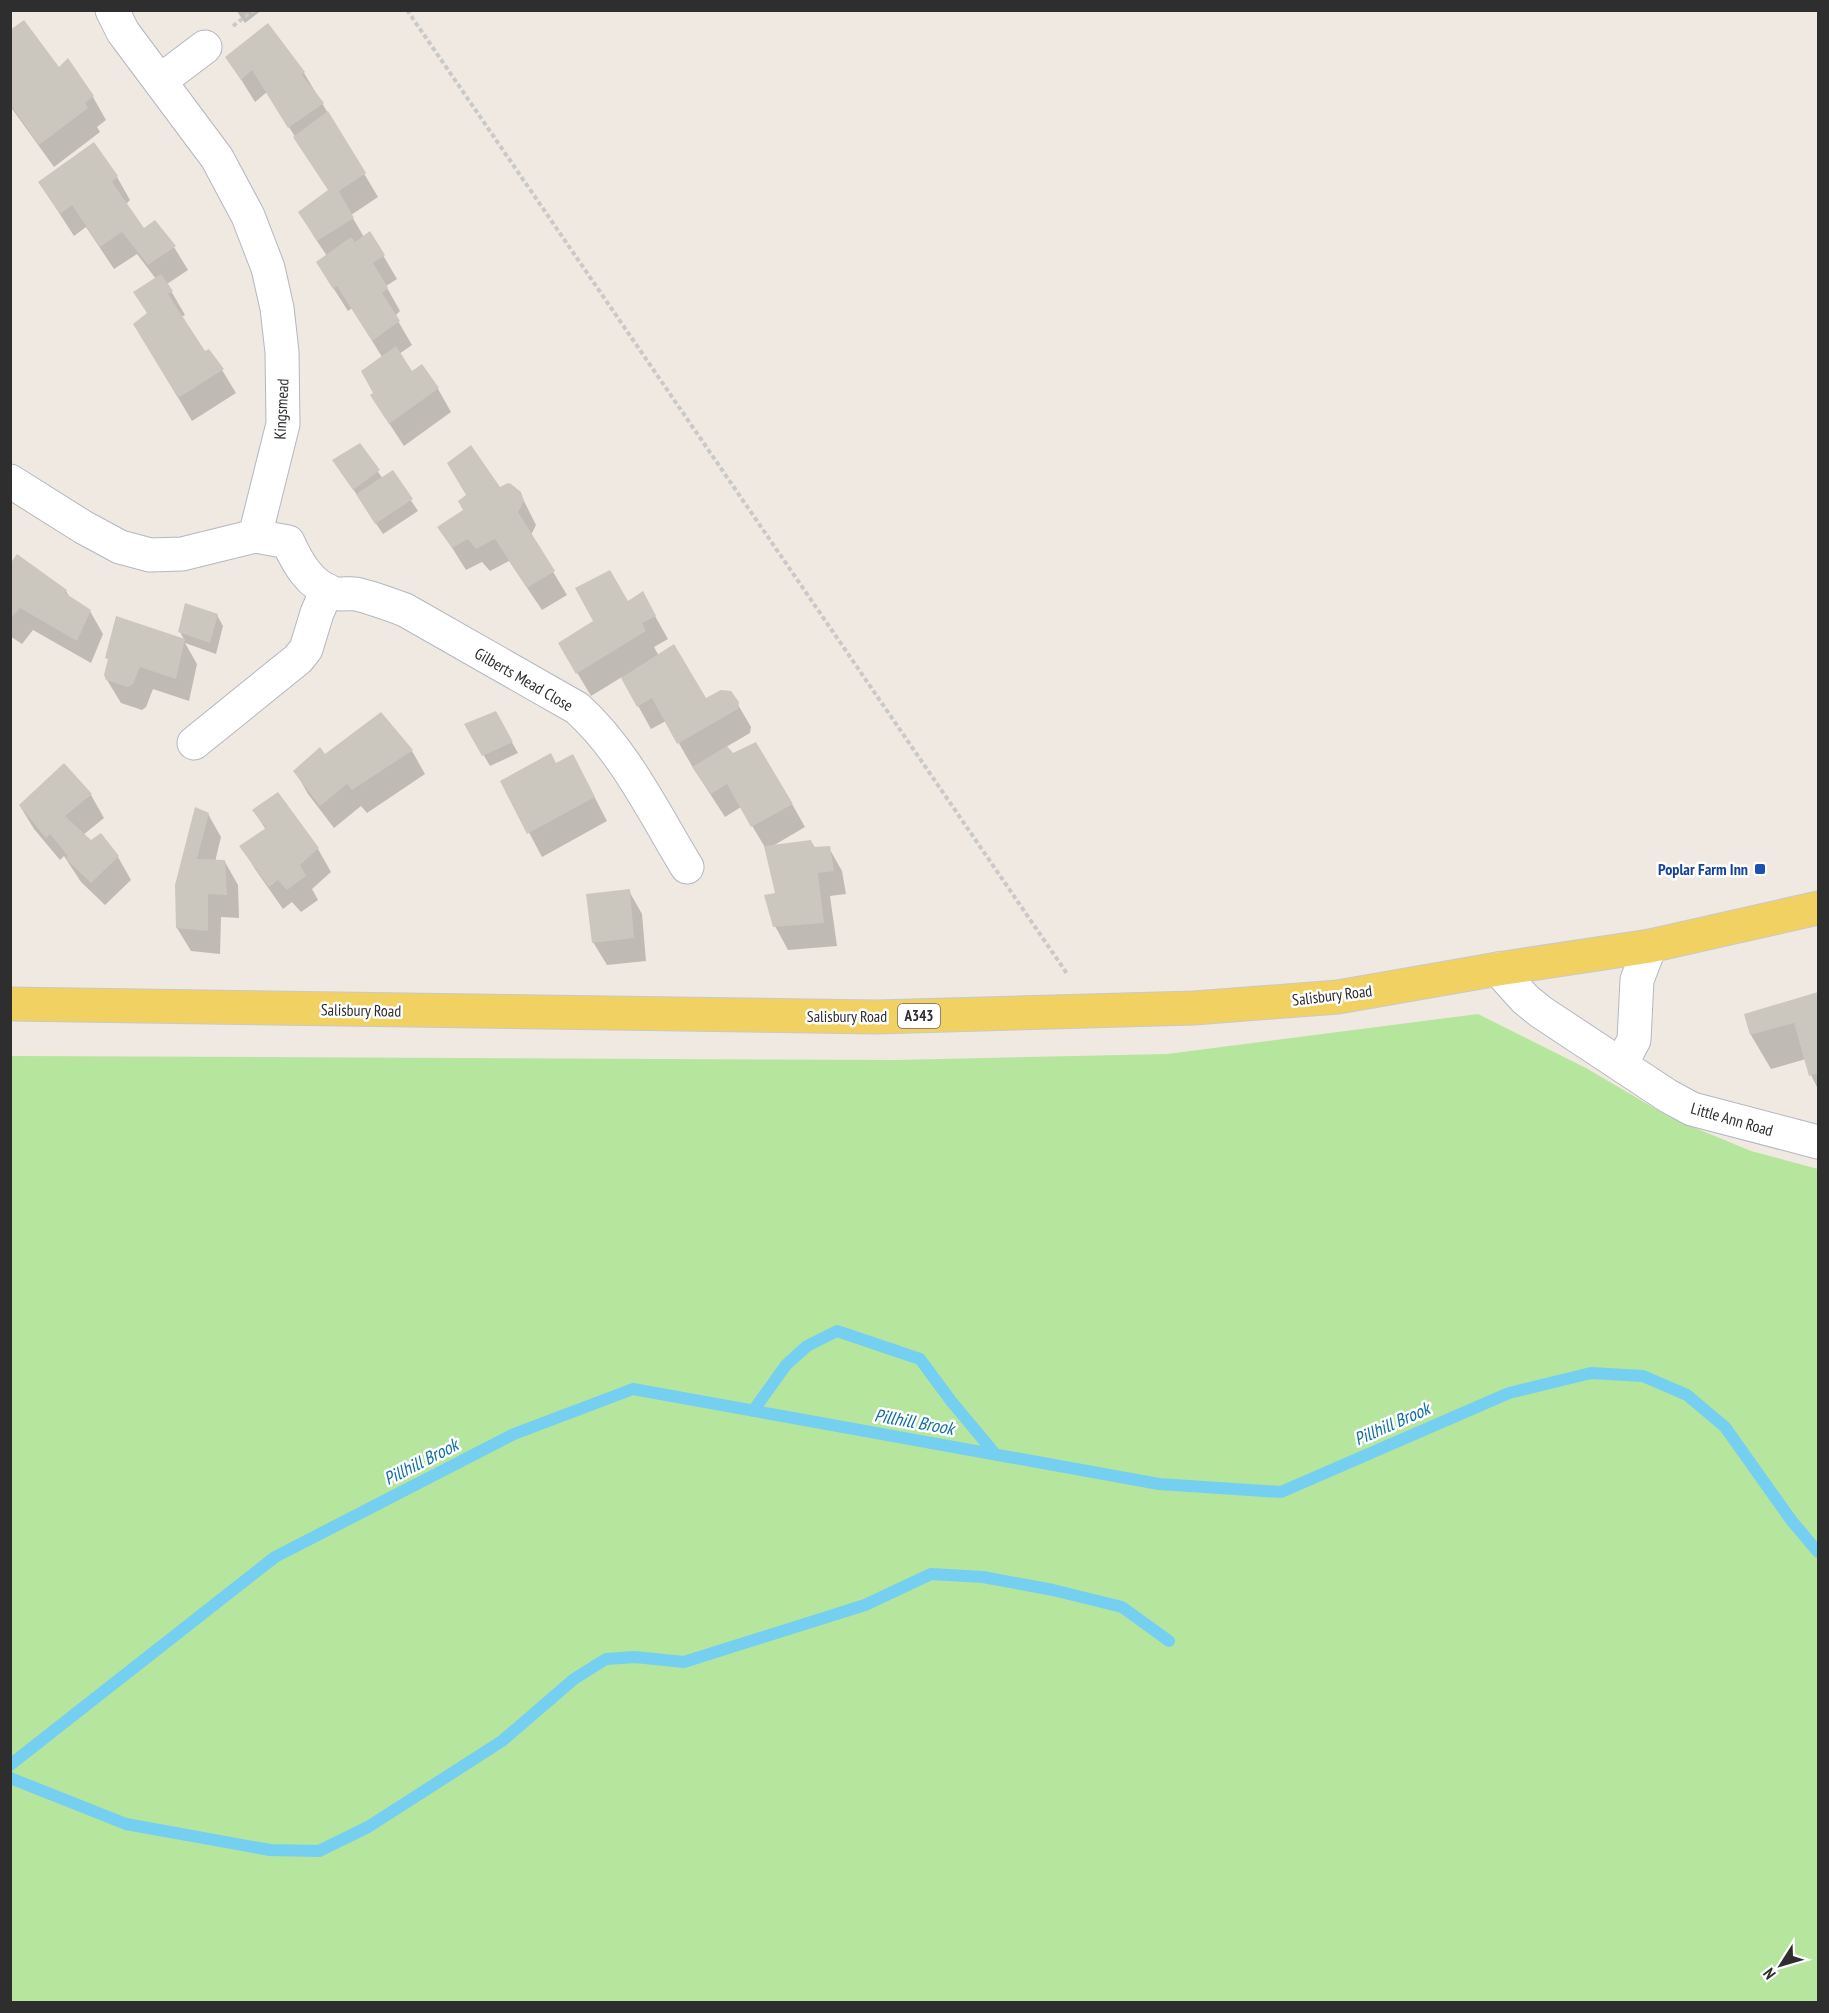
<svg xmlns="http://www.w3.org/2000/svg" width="1829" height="2013" font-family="'PT Sans Narrow',sans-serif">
	<rect width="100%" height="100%" fill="#efe9e1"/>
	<path fill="#b6e59e" d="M1478,1014L1586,1068L1671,1118L1751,1151L1818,1169V2002H11V1056L897,1060L1167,1054Z"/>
	<path fill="#0003" d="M236,10H262L245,23Z
		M10,32L93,97L106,120L97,127L100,132L54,167L10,106Z
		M227,57L304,73L378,197L351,215L364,237L370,233L397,279L386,286L400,311L395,316L412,345L399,354L411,373L438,389L451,412L404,446L371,396L375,393L382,357L352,308L348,311L332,286L327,256L313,235L329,191L267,92L255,102Z
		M117,177L130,200L126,204L144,230L154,222L174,247L188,270L167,284L185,315L181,317L205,353L208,351L222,370L236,393L192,421L148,347V314L156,279L137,254L114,269L86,227L74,236L39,182Z
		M359,445L383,479L392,472L418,511L383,534L341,471Z
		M499,488L520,493L536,525L531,535L567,595L542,610L509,561L490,571L482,562L466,570L439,527Z
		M17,556L66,591L70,598L90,611L103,634L91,663L33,630L22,644L10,636V567Z
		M642,593L668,639L654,647L659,656L705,700L737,703L751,727L750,733L726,747L732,755L792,804L805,827L771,847L811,841L815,848H829L842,871L846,894L830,896L837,946L788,950L775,926L777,894L766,849L741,807L725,817L692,766L666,721L651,729L622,677L591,696L560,644Z
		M217,615L223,626L216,654L185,643L197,664L189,701L153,689L146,707L142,710L121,703L107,680L109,661L107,657L117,618L185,641L180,632Z
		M495,713L518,753L490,766L466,725Z
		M412,751L425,774L367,813L361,806L334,828L308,794L295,771L325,756Z
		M556,765L585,779L607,821L542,857L502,781Z
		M64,766L91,795L104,818L83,835L91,842L118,857L131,880L105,905L81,882L64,856L60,860L34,829L20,806Z
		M278,794L318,849L331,872L312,889L318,900L301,912L292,902L283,909L255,869L241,846L266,830L254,811Z
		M208,814L221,837L215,862H225L238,885L239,918L221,917L220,954L191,951L177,928Z
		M629,891L642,914L646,961L607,965L593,942Z
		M1818,993V1089L1811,1075L1806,1059L1771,1069L1751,1035L1746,1015Z"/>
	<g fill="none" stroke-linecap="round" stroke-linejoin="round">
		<path stroke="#75cff0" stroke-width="12" d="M753,1411L786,1365L807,1346L837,1331L920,1359L951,1401L996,1455
			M10,1765L275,1557L514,1434L633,1389L1159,1484L1281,1492L1509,1393L1591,1373L1643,1376L1687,1395L1725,1427L1791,1520L1818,1552
			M10,1778L126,1824L270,1850L319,1851L368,1827L502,1741L574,1679L606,1659L635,1657L684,1662L865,1605L931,1574L983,1577L1053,1590L1122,1607L1169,1641"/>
	</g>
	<path fill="#cbc7bf" d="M24,20L59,67L68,58L94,96L85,103L88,108L39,145L10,104V30Z
		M268,23L305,72L302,75L324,103L288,128L252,70L241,80L225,57Z
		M328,111L366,173L339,191L354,218L317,241L298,212L328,190L293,137Z
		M94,142L118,176L112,182L144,228L155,220L176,246L148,265L122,232L100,247L72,205L60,214L38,182Z
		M370,231L385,255L373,263L388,288L382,293L400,321L372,341L337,286L333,289L316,262L351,237L355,242Z
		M161,274L173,291L168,294L205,351L209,349L224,369L178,398L133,324L147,313L133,292Z
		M396,346L412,371L422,364L439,388L389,424L370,395L373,393L361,371Z
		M360,443L380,470L353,490L332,460Z
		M471,445L500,487L508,483L511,484L521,492L524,501L518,512L555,571L527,588L495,539L476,549L468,539L452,548L437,527L463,510L458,501L466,495L447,463Z
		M393,470L413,499L375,524L356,494Z
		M17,554L67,590L65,593L91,610L77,641L20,608L10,619V564Z
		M610,570L628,601L643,591L656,616L642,623L646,631L576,674L558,643L593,621L575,588Z
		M185,603L218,614L210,643L178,632Z
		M116,616L185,639L176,679L140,667L133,684L128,687L106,680L104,675L108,659L105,658Z
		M674,644L706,698L721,690L731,691L739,702L738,709L677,744L652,698L637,707L621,678Z
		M496,711L513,742L482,756L464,724Z
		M381,712L413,750L352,790L347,784L320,806L293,771L320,747L325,754Z
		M756,742L793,804L751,827L727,784L711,794L692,767L727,746L733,753Z
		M551,753L556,763L573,754L595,797L527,834L500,781Z
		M64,763L92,794L65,816L91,840L101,833L119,856L91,883L66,859L68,856L50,834L46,838L19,805Z
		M278,792L319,848L300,865L306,876L287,890L278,880L269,887L239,846L266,828L252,810Z
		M195,807L209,813L197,859L225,860L227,895L208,894V931L176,928L175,885Z
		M811,840L813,847L830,846L834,871L818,873L824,923L773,927L764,895L775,893L764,846Z
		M630,889L634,938L592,943L586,894Z
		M1818,992V1073L1809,1076L1794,1023L1750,1035L1744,1014Z"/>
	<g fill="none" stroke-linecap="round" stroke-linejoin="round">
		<g stroke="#b4b7c1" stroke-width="35">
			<path id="minor" d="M112,10L123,32L217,158L248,216L268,268L277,308L282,352L283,424L255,536
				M160,81L205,47
				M10,481L83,527L120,547L150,555L182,554L255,536L288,542C298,564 310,585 333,593C340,595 349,593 356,594C373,598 389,604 405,610L577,708C624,750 654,813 687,867
				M194,743L298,659L306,649L317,613L327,590
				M1498,969L1525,999L1541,1012L1668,1096L1692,1109L1818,1142
				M1621,1064L1634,1040L1637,980L1650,946"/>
		</g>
		<g stroke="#c9c9c9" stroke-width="35">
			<path id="major" d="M10,1004L877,1017L1194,1008L1338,997L1498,969L1650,946L1818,908"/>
		</g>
		<path stroke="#c9c9c9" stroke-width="4" stroke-dasharray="4.5 3" stroke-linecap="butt" d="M407,10L1068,975
			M233,26L254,10"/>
		<use href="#minor" stroke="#fff" stroke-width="33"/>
		<use href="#major" stroke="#f2d163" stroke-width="33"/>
	</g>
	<rect fill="#1a4fb4" stroke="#fff" stroke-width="2" x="1754" y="863" width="12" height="12" rx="3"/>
	<g text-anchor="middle" stroke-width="5" stroke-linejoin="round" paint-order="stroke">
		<rect fill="#fff" stroke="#6d6d6d" stroke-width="1.5" x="898" y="1004" width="42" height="24" rx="4.5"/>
		<g font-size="15" font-weight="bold" fill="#2e2e2e">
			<text x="919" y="1021">A343</text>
		</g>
		<g font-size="16" fill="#2e2e2e" stroke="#fff">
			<text transform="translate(281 409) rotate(-87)" y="6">Kingsmead</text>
			<text transform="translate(524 679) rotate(30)" y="6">Gilberts Mead Close</text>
			<text transform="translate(1332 995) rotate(-7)" y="6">Salisbury Road</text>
			<text transform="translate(361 1010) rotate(1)" y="6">Salisbury Road</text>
			<text x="847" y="1022">Salisbury Road</text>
			<text transform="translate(1732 1119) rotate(16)" y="6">Little Ann Road</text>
		</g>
		<g font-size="16" font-weight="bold" fill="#164399" stroke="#fff" text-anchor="end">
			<text x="1748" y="875">Poplar Farm Inn</text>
		</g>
		<g font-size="18" font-style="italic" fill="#0d6fa3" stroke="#fff">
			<text transform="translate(914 1422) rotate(10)" y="6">Pillhill Brook</text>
			<text transform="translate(1392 1424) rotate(-24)" y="6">Pillhill Brook</text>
			<text transform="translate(421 1462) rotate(-27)" y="6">Pillhill Brook</text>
		</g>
	</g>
	<rect width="1829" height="2013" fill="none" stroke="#2e2e2e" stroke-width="24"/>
	<g transform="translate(1781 1965) rotate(233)" stroke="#ffffff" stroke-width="4.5" paint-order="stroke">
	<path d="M0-4.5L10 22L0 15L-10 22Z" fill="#2e2e2e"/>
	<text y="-9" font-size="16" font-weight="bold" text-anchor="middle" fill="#2e2e2e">N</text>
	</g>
</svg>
